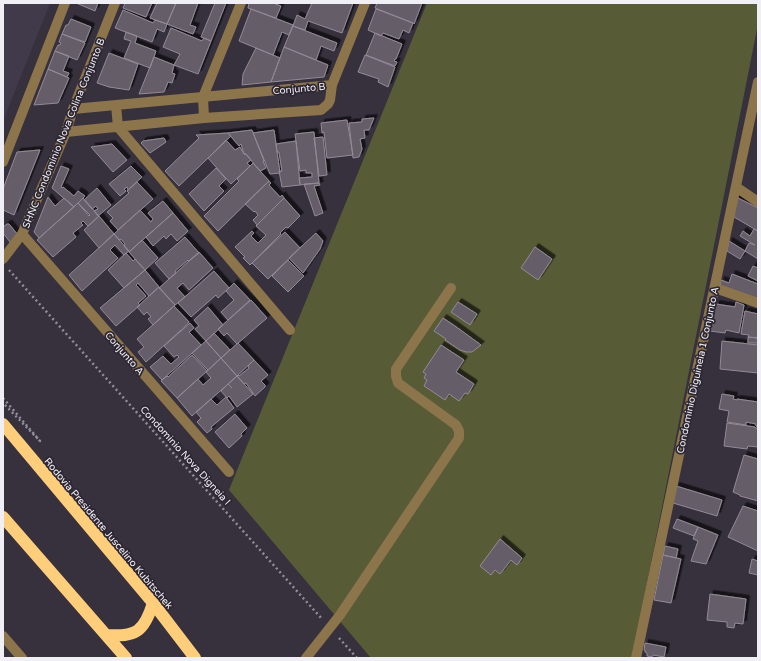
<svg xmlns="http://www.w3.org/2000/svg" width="761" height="661" font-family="'Varela Round',sans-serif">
	<defs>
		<filter id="shadow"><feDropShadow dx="3.5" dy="-3.5" stdDeviation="0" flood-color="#0009"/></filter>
	</defs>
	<rect width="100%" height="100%" fill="#36313d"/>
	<path fill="#413a4b" d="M3,3H50L3,121Z"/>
	<path fill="#585c36" d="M427,3H758V24L632,658H371L229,490Z"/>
	<path fill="#655d68" stroke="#938a97" filter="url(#shadow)" d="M76,3H98L95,11Z
		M125,3H152L146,17L123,8Z
		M157,3H176L167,24L150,18Z
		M176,3H198L190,25L196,27L193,34L167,24Z
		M215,3H226L211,41L201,37Z
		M249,3H273L281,6L276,18L248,8Z
		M312,3H353L342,33L308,21L305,30L293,26L297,15L305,19Z
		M377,3H422L414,24L413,23L375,8Z
		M251,9L293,25L289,35L282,32L273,55L239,41Z
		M376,9L413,23L409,33L403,30L399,39L383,33L381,36L368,30Z
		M123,10L153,23L155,20L167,24L164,32L157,29L152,42L115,28Z
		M71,19L91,27L85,42L62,34L66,25H68Z
		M293,26L337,43L334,51L321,46L316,60L284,47Z
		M171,28L202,41L204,38L211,41L198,74L174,65L180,54L163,47Z
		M126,32L137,36L135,43L156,51L150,68L124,58L131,41L124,39Z
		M375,33L402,44L396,59H395L394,61L397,62L395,66L366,55Z
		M62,34L85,43L77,60L55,51L58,45H60L61,43L59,42Z
		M284,47L328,65L324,77L271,82Z
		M256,48L280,58L271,82L242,85L243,74Z
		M55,51L69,56L63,71L69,73L67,77L48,69Z
		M109,53L138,64L129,90L109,87L97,83Z
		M365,55L395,67L388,87L378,82L379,79L358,72Z
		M154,57L174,65L172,73L175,74L172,83L168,82L164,92L139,94Z
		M48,69L69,78L58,103L34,105Z
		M374,118L369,130H364L365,138L360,139L362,149L359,157L353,158L349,123L362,122V119Z
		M347,120L353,155L327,158L324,132L322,133L321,123Z
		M252,130L264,161H263L266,168L260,171L246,154H244L241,144L239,146L228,133Z
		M274,130L280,173L270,174L253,133Z
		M314,132L319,183L300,185L299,178L312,177V173H306V170L300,171L295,134Z
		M228,133L231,136L179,186L165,171L199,138L196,135Z
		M323,137L327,175L319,176L314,138Z
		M164,138L166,142L150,153L141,143L143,141Z
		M226,140L235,150L240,147L244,154H246L251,160L247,163L250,166L231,184L208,158Z
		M296,141L300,185L282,187L279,171H282L279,152H277L276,144Z
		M112,144L127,160L113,172L91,147Z
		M40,150L14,215L3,210V189L17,152Z
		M253,163L269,181L218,231L204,216L239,181L237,179Z
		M61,166L69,169L61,187L62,188L63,187L74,196L78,191L85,196L74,207L52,188Z
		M131,166L142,177L128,190L127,187L124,189L126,191L120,196L109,184Z
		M216,168L226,179L219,186L224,191L204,211L189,194Z
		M269,181L271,183L269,185L280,197L282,195L284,198L257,225L253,220L258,215L255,211L254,212L245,204Z
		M137,182L153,199L118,230L110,221L113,218L107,212L129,193L127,191Z
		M319,183L320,185L314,186L323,213L315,216L304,184Z
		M97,188L111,205L98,216L94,211L98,209L96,206L92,209L84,200Z
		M48,197L55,206L64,198L74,207L39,238L34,232Z
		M736,197L758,208V231L734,217Z
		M83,198L99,216L88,226L83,221L81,223L83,225L73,233L76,237L53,257L37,240L78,203L89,216L90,215L78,203Z
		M284,198L300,216L288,228L286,227L280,233L281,234L250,265L243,258L245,257L235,247L252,231L254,233L251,236L258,243L266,235L256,226Z
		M163,201L173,213L129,252L124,246L125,244L121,239L119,240L114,234L140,210L151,222L153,219L148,213Z
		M173,213L188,231L177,241L171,234L166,239L164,236L153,246L146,237Z
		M99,216L114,234L99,248L84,230Z
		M7,224H9L18,235L10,242L3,233V227Z
		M754,229L758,231V259L745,251L749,243L755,245L740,236L743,231L750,236Z
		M285,232L300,248L268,279L252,263Z
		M316,233L323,241L320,249L303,273L289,258Z
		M114,234L129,251L124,255L115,245L110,250L118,258L82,291L69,275Z
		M185,237L199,253L189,261L188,260L175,271L176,273L169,279L155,263Z
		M142,240L158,258L145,270L129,252Z
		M729,241L745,251L740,259L727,251Z
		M535,247L552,259L538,280L521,268Z
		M199,252L213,268L189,290L183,283L177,288L185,297L175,305L159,288Z
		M126,253L133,261L135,259L145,270L124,288L108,270Z
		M288,260L304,276L288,292L272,276Z
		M753,266L758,268V281L748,276Z
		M145,270L159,287L149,296L138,283L136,285L146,296L138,303L140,305L116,326L100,308Z
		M214,271L229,288L218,298L216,295L191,317L178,303Z
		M732,274L758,284V302L720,288L721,280L729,283Z
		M234,283L250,300L228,320L221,312L234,300L226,291Z
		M159,287L175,305L153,325L148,319L151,317L147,312L144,315L137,307Z
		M251,300L267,318L237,344L227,333L224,336L218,329Z
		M458,302L477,314L470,325L451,312Z
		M736,302L744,305L739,333L726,330L725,333L710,331L716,304L735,307Z
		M174,306L189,322L181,331V330L146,362L138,352L144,347L137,339Z
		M208,307L223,325L206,341L195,329L199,326L194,320Z
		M745,311L758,314V338L748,337L749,335L741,334Z
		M443,318L455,326L481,345L472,352H466L460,350L445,340L446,339L434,331Z
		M190,323L194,328L189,332L201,345L162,380L150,367L163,356L171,364L179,357L177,355L174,357L164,346Z
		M214,333L230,350L221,358L206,341Z
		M748,337L758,338V343H748Z
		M206,341L221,358L208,370L192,353Z
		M722,341L758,345V373L720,369Z
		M238,343L254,360L237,376L221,358Z
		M441,345L464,360L456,372L474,384L468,394L465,393L459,401L449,394L445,400L424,386L427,380L424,378L426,374L423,372Z
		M192,355L207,371L177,398L161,381L167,376L168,377Z
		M221,358L237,376L192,416L177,398L198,379L203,385L211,378L206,372Z
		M254,360L268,375L261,381L265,385V387L255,396L246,383L244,384L237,376L238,375L239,376L249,368L248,366Z
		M237,376L253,394L237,407L229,396L227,398L221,391L228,384L232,388L228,384Z
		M722,394L734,396L733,399L737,400V399L758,402V427L756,426V424L746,422V425L727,422L729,411L719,409Z
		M226,397L234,408L211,427L212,429L207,433L197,422L201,418L196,412L211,399L217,405Z
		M235,414L247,428L241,434L242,436L229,448L215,432Z
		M727,423L755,427V428H758V447L748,446L747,449L724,446Z
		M744,455L758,459V501L740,496V495L733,492Z
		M676,486L722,500L717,516L673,503Z
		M743,506L758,511V551L728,537Z
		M677,519L698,527L694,536L673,528Z
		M698,527L718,535L706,564L691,561L698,541L693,539Z
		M500,539L522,558L517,565L511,560L500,574L495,570L491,575L480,566Z
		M665,546L678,549L676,558L663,555Z
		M663,555L681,559L671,603L654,600Z
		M752,559L758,561V575L749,573Z
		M710,594L746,599L743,624L735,623L734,628L727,627V622L707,620Z
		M645,643L666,647L664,657L653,655L652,657L647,656V653L645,652V650H644Z"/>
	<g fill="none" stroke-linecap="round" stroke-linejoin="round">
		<path stroke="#928e98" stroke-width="2.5" stroke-dasharray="2 3" stroke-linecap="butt" d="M9,270L322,619
			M3,398L40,441L3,403
			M339,638L357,658"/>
		<path stroke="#8c744b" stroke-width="10" d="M116,105L118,127L290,330
			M73,109L332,85
			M204,118L203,97L241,3
			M66,132L204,118L321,110L328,104L330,100L332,85L365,3
			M3,162L65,3
			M736,187L758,202
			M22,234L229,472
			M3,259L22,234L66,132L73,109L115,3
			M715,288L758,303
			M3,636L22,658
			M306,658L340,615L459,438V431L456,425L398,383L396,376V369L451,288
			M636,658L758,82"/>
		<path stroke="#fece7b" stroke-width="12" d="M3,424L153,603L195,658
			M3,517L126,658
			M106,635C136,637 144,632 153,603"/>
	</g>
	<g text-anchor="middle" stroke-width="3.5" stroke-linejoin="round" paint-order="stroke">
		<g font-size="10" fill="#f1eff6" stroke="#2c2732">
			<text transform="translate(299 88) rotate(-5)" y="4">Conjunto B</text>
			<text transform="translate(63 133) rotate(-68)" y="4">SHNC Condomínio Nova Colina Conjunto B</text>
			<text transform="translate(125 353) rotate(49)" y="4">Conjunto A</text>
			<text transform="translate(697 370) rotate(-78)" y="4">Condominio Diguineia 1 Conjunto A</text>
			<text transform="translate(186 455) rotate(48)" y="4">Condominio Nova Digneia I</text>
			<text transform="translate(109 533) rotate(50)" y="4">Rodovia Presidente Juscelino Kubitschek</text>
		</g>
	</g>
	<rect width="761" height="661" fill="none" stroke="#f1eff6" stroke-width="8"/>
</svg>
